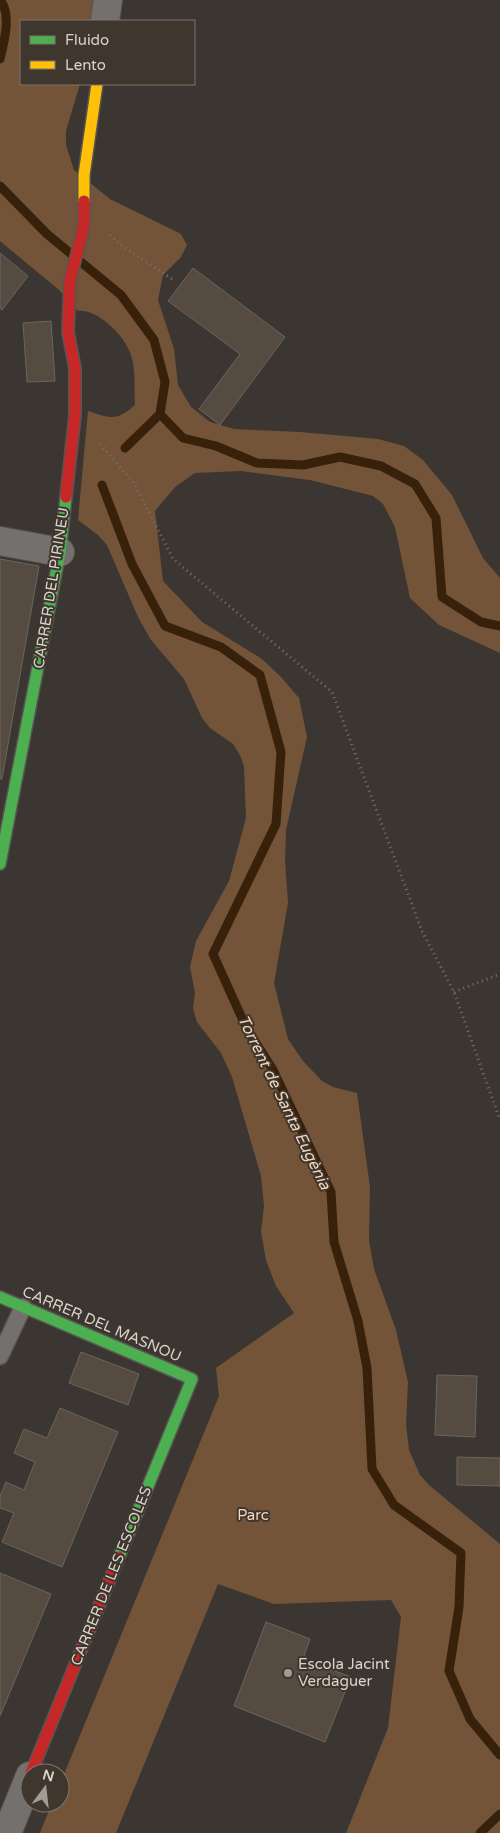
<svg xmlns="http://www.w3.org/2000/svg" width="500" height="1833" font-family="'Varela Round',sans-serif">
	<rect width="100%" height="100%" fill="#3b3632"/>
	<path fill="#745438" d="M0,0H95L93,21H21V84H80L66,131V145L74,170L110,199L181,234L187,245L181,257L163,275L158,300L174,349L178,385L191,407L210,422L234,429L300,432L378,439L404,446L423,460L452,495L483,558L500,578V653L439,625L410,598L395,527L383,504L373,496L310,480L241,471L195,473L175,487L155,511L163,581L202,622L262,659L281,677L299,698L307,737L286,830L285,860L288,903L274,983L288,1039L303,1061L322,1081L333,1087L357,1093L370,1187L369,1240L374,1269L396,1330L408,1382L406,1424L409,1450L420,1475L429,1485L500,1544V1833H346L388,1728L401,1617L391,1600L274,1604L218,1584L116,1833H40L52,1803H60V1784L219,1396L216,1368L294,1313L276,1286L266,1260L261,1232L264,1206L261,1176L232,1077L221,1053L197,1022L193,1008L195,993L190,967L196,941L229,881L246,818L244,766L240,755L233,744L210,728L202,718L184,679L151,640L138,617L107,545L98,535L78,520L88,411C110,418 116,422 135,405C134,389 136,369 131,355C126,337 97,308 78,311L59,290L0,241Z"/>
	<g fill="none" stroke-linecap="round" stroke-linejoin="round">
		<path stroke="#38210a" stroke-width="9" d="M0,59C4,42 12,14 0,0
			M0,186L47,234L121,295L154,340L165,382L160,414L183,438L216,446L257,463L303,465L340,457L381,466L415,484L436,518L442,597L481,622L500,626
			M125,448L160,414
			M102,485L132,564L165,626L221,647L260,675L281,752L276,824L213,954L246,1027L273,1070L331,1192L334,1242L358,1321L367,1368L372,1469L394,1505L461,1553L459,1607L449,1671L470,1719L500,1755
			M480,1833L500,1814"/>
	</g>
	<path fill="#564b40" stroke="#696561" d="M0,253L28,276L2,310L0,308Z
		M193,268L285,337L220,425L199,409L240,354L168,301Z
		M51,321L55,381L27,382L23,323Z
		M0,559L39,566L2,779H0Z
		M81,1352L139,1374L128,1405L69,1383Z
		M437,1375L477,1376L475,1437L435,1435Z
		M60,1408L118,1432L62,1567L2,1542L14,1513L0,1508V1496L6,1482L24,1490L35,1462L14,1453L24,1429L47,1438Z
		M457,1457L500,1458V1486L457,1485Z
		M0,1573L51,1594L0,1716Z
		M266,1622L310,1639L303,1659L351,1677L325,1742L234,1706Z"/>
	<g fill="none" stroke-linecap="round" stroke-linejoin="round">
		<g stroke="#595451" stroke-width="19">
			<path id="lane" d="M0,1356L23,1307"/>
		</g>
		<g stroke="#595451" stroke-width="30">
			<path id="street" d="M105,21L108,0
				M0,541L60,552
				M7,1833L30,1776"/>
		</g>
		<g stroke="#595451" stroke-width="14">
			<path id="fast" d="M0,864L60,552L66,497
				M0,1297L192,1379L119,1557"/>
		</g>
		<g stroke="#595451" stroke-width="14">
			<path id="slow" d="M84,201V175L97,84"/>
		</g>
		<g stroke="#595451" stroke-width="14">
			<path id="jam" d="M66,497L75,415V368L68,332L70,280L84,226V201
				M31,1773L119,1557"/>
		</g>
		<path stroke="#767270" stroke-width="3" stroke-dasharray="1 4" stroke-linecap="butt" d="M110,235L122,246L172,279
			M100,444L134,483L173,559L332,692L422,931L454,992L500,1120
			M454,992L500,974"/>
		<use href="#lane" stroke="#74706d" stroke-width="16"/>
		<use href="#street" stroke="#74706d" stroke-width="28"/>
		<use href="#fast" stroke="#4caf50" stroke-width="11"/>
		<use href="#slow" stroke="#ffc107" stroke-width="11"/>
		<use href="#jam" stroke="#c62828" stroke-width="11"/>
	</g>
	<circle fill="#a29c97" stroke="#3f362e" stroke-width="2" cx="288" cy="1673" r="5"/>
	<g text-anchor="middle" stroke-width="4" stroke-linejoin="round" paint-order="stroke">
		<g font-size="15" fill="#d9d3ce" stroke="#3f362e">
			<text transform="translate(51 588) rotate(-81)" y="5">CARRER DEL PIRINEU</text>
			<text transform="translate(102 1324) rotate(23)" y="5">CARRER DEL MASNOU</text>
			<text transform="translate(111 1576) rotate(-68)" y="5">CARRER DE LES ESCOLES</text>
		</g>
		<g font-size="15" fill="#f6d8be" stroke="#3f362e">
			<text x="253" y="1520">Parc</text>
		</g>
		<g font-size="15" fill="#d9d3ce" stroke="#3f362e" text-anchor="start">
			<text x="298" y="1669">Escola Jacint<tspan x="298" dy="17">Verdaguer</tspan></text>
		</g>
		<g font-size="16" font-style="italic" fill="#f4d6bd" stroke="#3f362e">
			<text transform="translate(285 1102) rotate(64)" y="6">Torrent de Santa Eugènia</text>
		</g>
	</g>
	<rect x="20" y="20" width="175" height="65" fill="#3f362e" stroke="#7d756e"/>
	<rect x="30" y="36" width="25" height="8" fill="#4caf50" stroke="#7d756e"/>
	<text x="65" y="45" font-size="15" fill="#d9d3ce">Fluido</text>
	<rect x="30" y="61" width="25" height="8" fill="#ffc107" stroke="#7d756e"/>
	<text x="65" y="70" font-size="15" fill="#d9d3ce">Lento</text>
	<g transform="translate(45 1788) rotate(15)"><circle r="24" fill="#3f362e" stroke="#7d756e"/>
	<path d="M0-4L9 19L0 12L-9 19Z" fill="#a29c97"/>
	<text y="-8" font-size="14" font-weight="bold" text-anchor="middle" fill="#d9d3ce">N</text>
	</g>
</svg>
